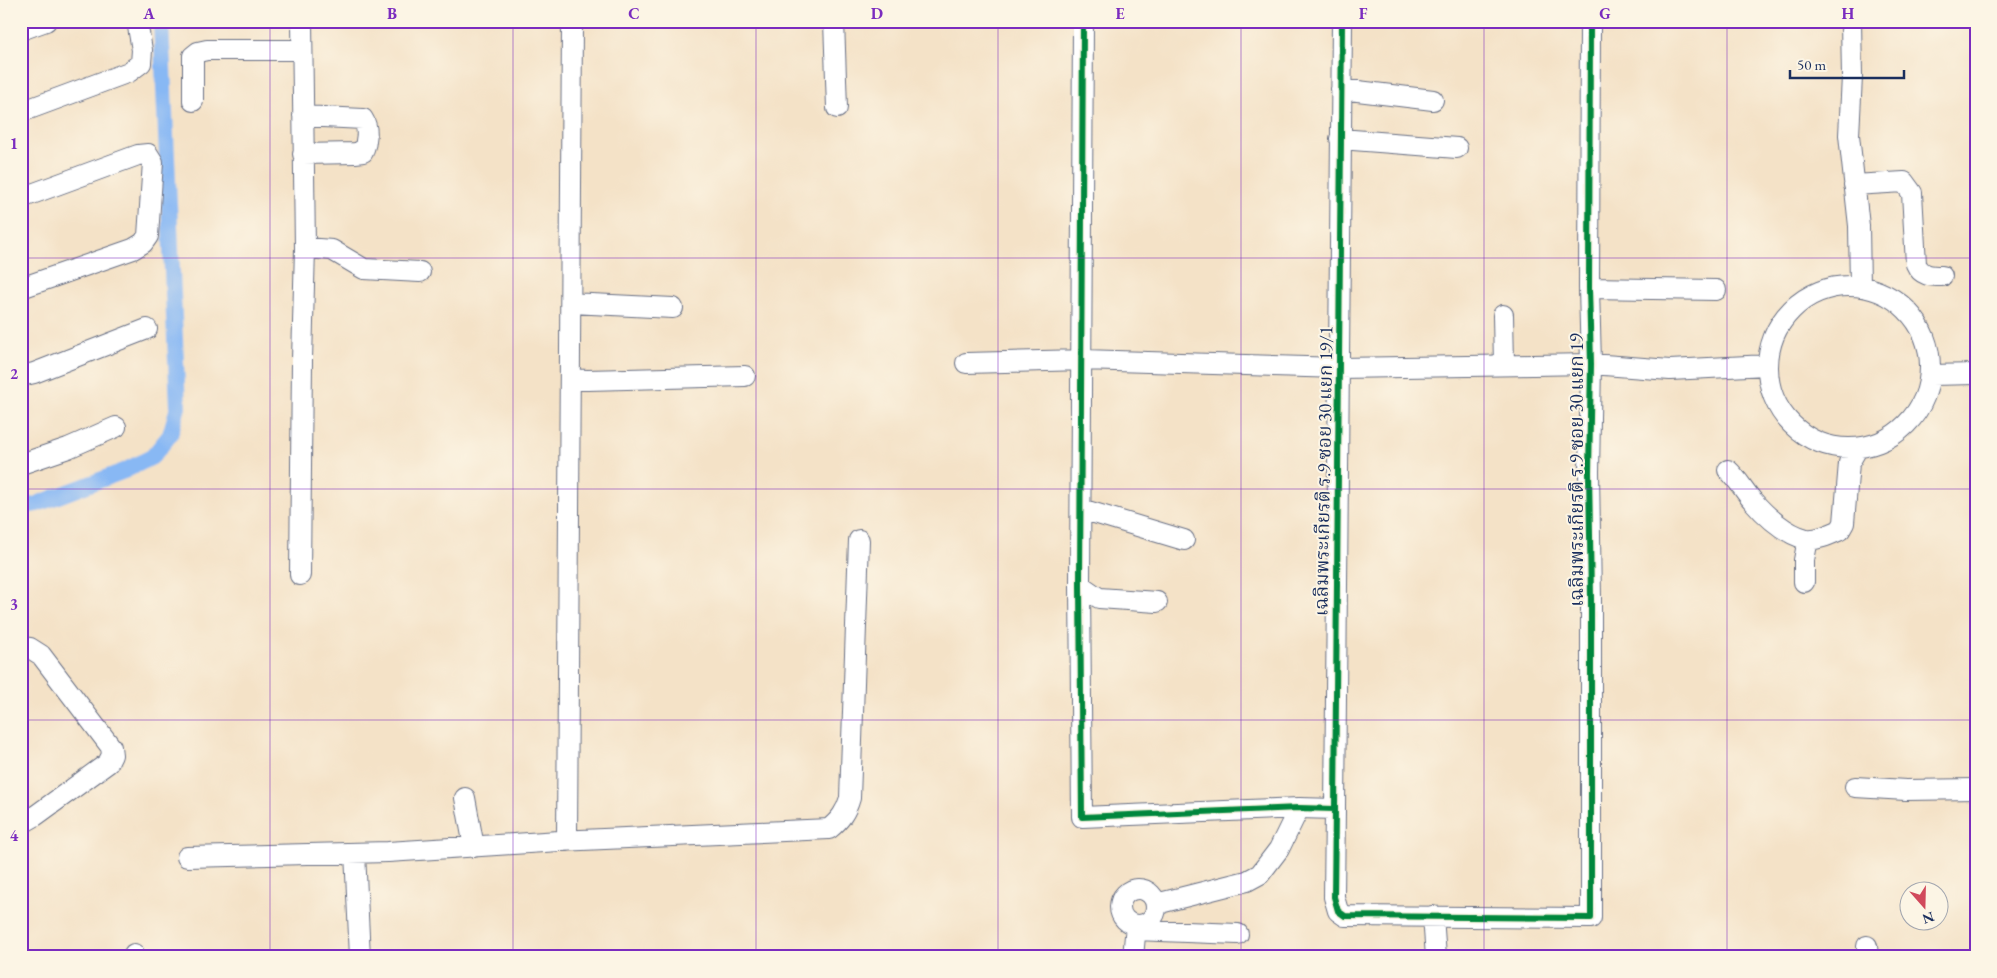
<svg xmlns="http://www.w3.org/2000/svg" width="1997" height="978" font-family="'EB Garamond','Noto Serif Thai',serif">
	<rect width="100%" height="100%" fill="#fcf5e5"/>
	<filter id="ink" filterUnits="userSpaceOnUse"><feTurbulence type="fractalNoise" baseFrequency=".02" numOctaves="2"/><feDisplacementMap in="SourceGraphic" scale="10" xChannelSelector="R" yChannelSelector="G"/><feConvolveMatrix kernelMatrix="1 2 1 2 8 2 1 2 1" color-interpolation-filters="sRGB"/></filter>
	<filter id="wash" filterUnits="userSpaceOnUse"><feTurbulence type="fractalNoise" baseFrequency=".0096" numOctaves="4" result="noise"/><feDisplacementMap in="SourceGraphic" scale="20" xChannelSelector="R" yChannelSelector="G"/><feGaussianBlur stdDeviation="1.12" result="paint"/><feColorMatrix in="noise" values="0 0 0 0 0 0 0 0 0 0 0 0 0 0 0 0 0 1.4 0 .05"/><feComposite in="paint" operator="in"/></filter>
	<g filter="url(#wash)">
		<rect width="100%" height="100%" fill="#f4e2c7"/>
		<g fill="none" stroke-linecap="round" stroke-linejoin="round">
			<path stroke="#88b8f4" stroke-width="16" d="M21,507L37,504L124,471L152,457L170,435L178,407L161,21"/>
		</g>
	</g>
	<g filter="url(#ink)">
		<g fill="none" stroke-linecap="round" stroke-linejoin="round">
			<g stroke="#676e83" stroke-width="22">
				<path id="minor" d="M834,21L837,108
					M1083,21L1080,585L1082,817L1299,808L1335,809
					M1342,21L1335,809L1334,897L1338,911L1345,916L1591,918V599L1589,472L1591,364L1589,288L1590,21
					M1851,21L1852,77L1849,135L1859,226L1860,287
					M21,30L46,21
					M1341,89L1433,100
					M193,101V56L198,52L207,50H302
					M21,112L129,72L141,63L142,50L137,21
					M1340,139L1457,148
					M303,154L355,153L363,152C367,142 369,128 363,119L303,116
					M1854,185L1904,182L1912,193L1916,264C1921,276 1931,276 1942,276
					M21,198L138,155L148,154L153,162L148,236L143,243L133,249L21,288
					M305,248L332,250L364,269L420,272
					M1768 367a81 81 0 1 1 162 0a81 81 0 1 1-162 0Z
					M1589,288L1716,290
					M571,303L673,308
					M1503,315L1504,365
					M966,363L1083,360L1339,368L1591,364L1670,370L1767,365
					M1931,375L1976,374
					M21,376L34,373L147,329
					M571,379L587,380L745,376
					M21,464L68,448L116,427
					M1728,470C1738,479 1744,491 1753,501C1766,516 1786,534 1806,539C1817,541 1831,534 1840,530L1844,523L1849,463L1857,449
					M1081,509L1184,540
					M300,575L302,360L305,248L302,21
					M1804,582V560L1808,539
					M1080,585L1099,598L1157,602
					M21,647L30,648L41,655L111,747L112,755L108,763L35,816L21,824
					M1855,787L1906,790L1976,789
					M465,798L474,847
					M567,841L572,21
					M355,853L360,957
					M187,857L388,852L559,841L829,829C840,820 846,812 850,798L859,540
					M1120 907a18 18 0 1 1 36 0a18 18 0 1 1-36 0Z
					M1156,904L1247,881L1260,874L1279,849L1299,808
					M1433,916L1436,957
					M1135,930L1238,934
					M1867,946L1868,957
					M134,954L135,957
					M1133,957L1136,925"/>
			</g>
			<use href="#minor" stroke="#fff" stroke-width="20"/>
			<g stroke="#fcf5e5" stroke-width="9">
				<path id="cycleway" d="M1083,21L1080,585L1082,817L1299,808L1335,809
					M1342,21L1335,809L1334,897L1338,911L1345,916L1591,918V599L1589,472L1591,364L1589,288L1590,21"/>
			</g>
			<use href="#cycleway" stroke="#00873e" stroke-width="6"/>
		</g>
	</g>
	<path fill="none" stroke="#7b2cbf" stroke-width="1" stroke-opacity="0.55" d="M270,21V957M513,21V957M756,21V957M998,21V957M1241,21V957M1484,21V957M1727,21V957M21,258H1976M21,489H1976M21,720H1976"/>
	<g text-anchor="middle" stroke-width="4" stroke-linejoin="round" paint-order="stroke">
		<g font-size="19" fill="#1b2f5e" stroke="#fcf5e5">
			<text transform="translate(1576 470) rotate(-90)" y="7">เฉลิมพระเกียรติ ร.9 ซอย 30 แยก 19</text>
			<text transform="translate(1323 471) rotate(-89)" y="7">เฉลิมพระเกียรติ ร.9 ซอย 30 แยก 19/1</text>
		</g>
	</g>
	<rect width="1997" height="978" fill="none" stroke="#fcf5e5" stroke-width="55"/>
	<g transform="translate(1924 906) rotate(160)"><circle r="24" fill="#fcf5e5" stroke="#a2a6af"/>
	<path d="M0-4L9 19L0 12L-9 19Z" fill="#d1495b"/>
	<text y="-8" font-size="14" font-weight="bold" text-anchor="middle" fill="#1b2f5e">N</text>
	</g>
	<path d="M1790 70v8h114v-8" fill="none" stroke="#1b2f5e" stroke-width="2.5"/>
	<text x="1797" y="70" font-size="15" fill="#1b2f5e" stroke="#fcf5e5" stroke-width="4" paint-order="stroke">50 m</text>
	<rect x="28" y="28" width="1942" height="922" fill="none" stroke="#7b2cbf" stroke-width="2"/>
	<g font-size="16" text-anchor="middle" font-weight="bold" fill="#7b2cbf">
		<text x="149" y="19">A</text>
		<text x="392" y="19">B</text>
		<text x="634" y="19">C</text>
		<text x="877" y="19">D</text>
		<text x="1120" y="19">E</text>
		<text x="1363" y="19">F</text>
		<text x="1605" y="19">G</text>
		<text x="1848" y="19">H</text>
		<text x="14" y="149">1</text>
		<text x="14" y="379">2</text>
		<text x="14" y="610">3</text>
		<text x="14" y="841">4</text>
	</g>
</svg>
